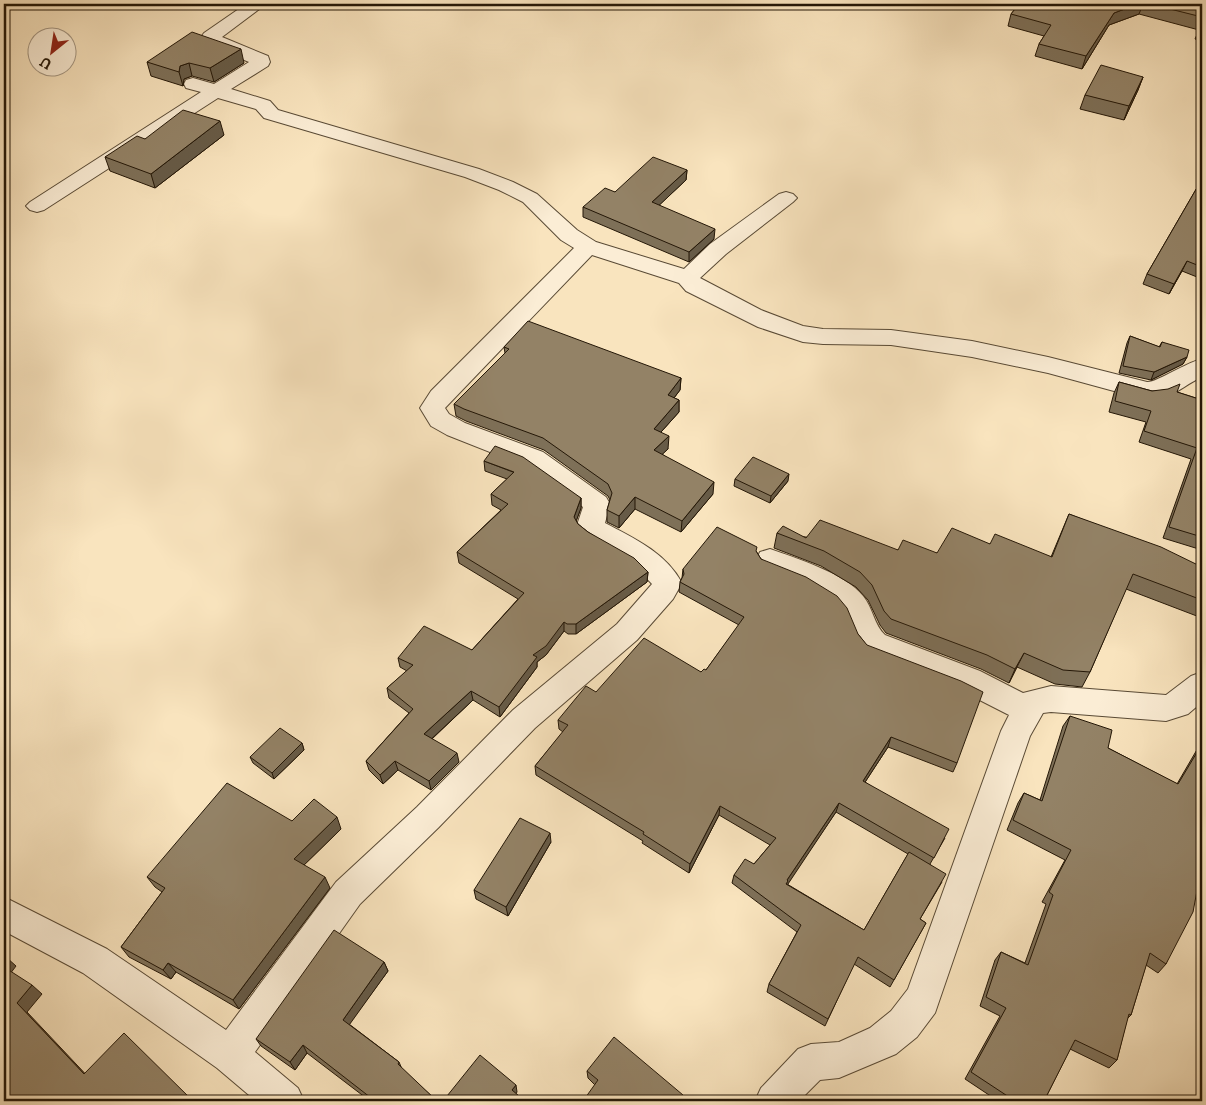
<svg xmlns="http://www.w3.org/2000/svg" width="1206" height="1105" font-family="'IM FELL DW Pica',serif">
	<rect width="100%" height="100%" fill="#f9e4be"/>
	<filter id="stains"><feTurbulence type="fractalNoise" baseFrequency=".004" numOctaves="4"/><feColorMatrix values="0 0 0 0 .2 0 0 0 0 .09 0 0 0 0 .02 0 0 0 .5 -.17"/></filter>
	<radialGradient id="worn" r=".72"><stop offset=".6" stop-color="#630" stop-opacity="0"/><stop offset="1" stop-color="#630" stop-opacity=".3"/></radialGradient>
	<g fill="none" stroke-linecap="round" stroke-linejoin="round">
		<g stroke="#594a35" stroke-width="2">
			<path id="minor" d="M246,4H266L222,37L268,56L270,62L268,66L231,89L270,101L278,110L479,169L513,182L537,194L577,230L596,242L684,269L710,244L779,194L786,192L793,194L797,198L793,202L726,254L700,278L761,310L803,326L823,329L891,330L972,341L1048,357L1147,382C1156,383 1187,362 1202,359V377C1183,385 1169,402 1147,400L1048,373L972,357L891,345L823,344L803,342L758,327L686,291L679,283L592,255L445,408L449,414L465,423L543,452L606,497L610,504L605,523C634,538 666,553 682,583L673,599L637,640L535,728L439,827L360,904L255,1052L298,1088L304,1101H256L217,1068L83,973L4,931V897L107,949L226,1030L336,882L417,807L513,710L617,624L652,584C642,573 632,563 619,555C605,547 584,543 576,528L583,507L525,466L447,435L431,426L420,408L431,391L574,248L561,240L523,202L499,190L465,177L264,118L256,109L218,98L44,210L37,212L30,210L26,206L30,202L201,92L186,88L184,84L186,80L193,78L214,84L249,62L211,46L201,37L204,33Z
				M770,549C796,558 846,574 863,596C873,608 874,625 885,635L980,671L1023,693L1051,686L1166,695L1191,676L1202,672V702L1188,714L1166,721L1051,712L1043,713L1030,736L935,1013L917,1037L896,1054L839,1078L820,1080L799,1101H755L761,1088L798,1049L811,1044L839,1042L870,1028L891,1011L908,989L1001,731L1009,715L958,689L865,653C852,641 852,624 843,612C827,591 784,578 760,568L756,560L760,552Z"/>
		</g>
		<use href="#minor" fill="#fbedd5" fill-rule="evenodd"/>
	</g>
	<path fill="#7e7058" stroke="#241707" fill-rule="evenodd" d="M1019,4H1202V41L1195,39L1199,30L1139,14L1109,25L1082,69L1035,56L1039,44L1044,36L1008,26L1011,14Z
		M147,62L244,63L214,82L192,76L184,79L183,86L151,76Z
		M1143,77L1138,90L1124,120L1080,109L1085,95Z
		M224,135L155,188L110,171L105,157L145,139Z
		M687,170L686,180L659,205L714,239L689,262L583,217V207L615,192Z
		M1202,179V279L1182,271L1169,294L1143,284L1147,274Z
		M1130,336L1159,347L1162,342L1187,357L1183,364L1151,380L1119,373L1127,343Z
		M504,347L681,378L680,390L674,398L679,400V412L661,432L668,449L662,454L713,494L681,532L635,509L619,528L607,522V510L610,500L608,496L544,450L466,421L456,416L454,404L505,353Z
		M1119,382L1152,391L1177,392L1202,400V550L1163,538L1191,459L1139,442L1146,422L1109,412L1114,393Z
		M484,461L581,498V508L576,521L578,524L588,532L648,572L647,582L576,634H568L564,631L546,655L537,662V667L500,717L473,700L432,739L459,762L431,790L398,770L383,784L369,770L366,761L409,713L389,698L387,688L407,671L400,667L398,658L472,650L518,599L459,563L457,552L501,510L492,505L491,494L507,479L485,471Z
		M735,479L788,481L770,503L734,486Z
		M1069,514L1202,567V618L1126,589L1090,672L1082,687L1055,684L1017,667L1009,683L981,669L886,633L880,625L868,600L856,587L821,566L774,548L777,533L898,550L937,553L990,544L1051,557Z
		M756,551L761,559L858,634L957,763L953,772L888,747L865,782L945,838L930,864L942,882L920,919L926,923L890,987L854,964L825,1026L767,992L769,984L797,932L732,883L734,875L754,864L770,845L719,815L689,873L642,843L643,841L536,775L535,766L563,732L559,729L558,720L596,692L701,672L706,670L739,625L679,592L680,582L682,578L683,569ZM836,812L908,854L864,930L787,884Z
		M1070,716L1108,748L1177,784L1202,741V864L1166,964L1158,973L1146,965L1131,1015L1127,1019L1117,1060L1109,1068L1070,1049L1044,1101H998L965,1079L1000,1016L980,1006L995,960L1001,952L1025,963L1046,904L1042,902L1065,860L1007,830L1018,803L1024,793L1040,800L1063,726Z
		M302,743L304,750L274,779L253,763L250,757Z
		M292,821L341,829L304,865L330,888L239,1009L176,972L171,979L129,957L121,947L162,892L155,887L147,877Z
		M551,842L508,916L476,899L474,890Z
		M384,962L388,971L349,1024L399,1062L402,1069L437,1101H370L307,1053L295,1070L261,1046L256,1039Z
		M587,1071L682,1101L595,1085L588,1078Z"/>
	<path fill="#675b47" stroke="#241707" d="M1138,4H1143L1139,14L1109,25L1082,69L1086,56L1114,13Z
		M241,49L244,63L214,82L210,68Z
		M189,63L192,76L184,79L183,86L179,72L180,66Z
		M1143,77L1138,90L1124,120L1129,106Z
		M220,121L224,135L155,188L151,174Z
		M687,170L686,180L651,213L652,202Z
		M715,229L714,239L689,262V252Z
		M1187,261L1182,271L1169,294L1174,284Z
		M1187,357L1183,364L1151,380L1154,372Z
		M681,378L680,390L667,407L668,395Z
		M679,400V412L653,441L654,429Z
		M669,436L668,449L654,462V450Z
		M789,474L788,481L770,503L771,496Z
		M714,482L713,494L681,532L682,521Z
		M635,497V509L619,528V516Z
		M581,498V508L574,527V517Z
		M648,572L647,582L576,634V624Z
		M564,622V631L546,655L537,662V667L500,717L499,707L533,655Z
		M1024,653L1009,683L1015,669Z
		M471,691L473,700L426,744L424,734Z
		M891,737L888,747L860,790L863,781Z
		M302,743L304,750L274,779L272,773Z
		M457,753L459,762L431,790L429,781Z
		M395,761L398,770L383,784L380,775Z
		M839,803L836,812L788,884L786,889L787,880Z
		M720,806L719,815L689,873L690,864Z
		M337,817L341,829L299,870L294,859Z
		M550,833L551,842L508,916L506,907Z
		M325,877L330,888L239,1009L233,1000Z
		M6,957L16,966L10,974L4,968V960Z
		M384,962L388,971L347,1028L343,1020Z
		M168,963L176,972L171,979L163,970Z
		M32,985L42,994L27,1012L93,1082L84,1074L17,1003Z
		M303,1045L307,1053L295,1070L290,1062Z
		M516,1085L517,1092L514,1097L512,1090Z"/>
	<path fill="#938266" stroke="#241707" d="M1019,4H1138L1114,13L1086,56L1039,44L1051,25L1011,14Z
		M1150,4H1202V17Z
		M192,32L241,49L210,68L189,63L180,66L179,72L147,62Z
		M1101,65L1143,77L1129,106L1085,95Z
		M183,110L220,121L151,174L105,157L137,136L145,139Z
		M653,157L687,170L652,202L715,229L689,252L583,207L605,188L615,192Z
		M1202,179V267L1187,261L1174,284L1147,274Z
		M528,321L681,378L668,395L679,400L654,429L669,436L654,450L714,482L682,521L635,497L619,516L607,510L612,493L608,484L543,438L464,409L454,404L509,349L504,347Z
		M1130,336L1160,347L1162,342L1189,350L1187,357L1154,372L1123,366Z
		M1119,382L1152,391L1168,389L1180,384L1177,392L1202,400V537L1169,527L1197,448L1144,431L1151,411L1115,401Z
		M495,446L523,457L581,498L574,517L578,524L588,532L634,558L648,572L576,624H567L564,622L546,646L533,655L537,657L499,707L471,691L424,734L457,753L429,781L395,761L380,775L366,761L413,709L387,688L413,665L398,658L424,626L472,650L524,593L457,552L508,504L491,494L514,472L484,461Z
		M753,457L789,474L771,496L735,479Z
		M1069,514L1161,547L1202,567V600L1133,574L1090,672L1063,670L1024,653L1015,669L987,655L891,619L884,611L872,585L860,572L824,551L777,533L783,526L806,538L820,520L898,550L903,540L937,553L952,528L990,544L995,534L1052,557Z
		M717,527L757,547L756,551L761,559L806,577L837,596L847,608L858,634L867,645L961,681L983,692L957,763L891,737L863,781L949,829L934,858L839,803L787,880L788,881L786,884L864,930L909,852L946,874L920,919L926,923L894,980L858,957L828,1019L769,984L801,925L734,875L745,859L754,864L776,838L720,806L690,864L643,834L644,832L535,766L568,725L558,720L586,686L596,692L644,638L701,672L704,669L706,670L744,617L680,582L684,574L683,569Z
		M1070,716L1112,730L1108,748L1178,784L1202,744V864L1193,912L1166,964L1150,953L1131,1015L1129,1014L1117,1060L1075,1040L1044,1101H1015L971,1072L1006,1008L986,997L1001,952L1028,965L1053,895L1049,892L1071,850L1013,820L1024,793L1042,801Z
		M280,728L302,743L272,773L250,757Z
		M227,783L292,821L314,799L337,817L294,859L325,877L233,1000L168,963L163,970L121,947L165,888L147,877Z
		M520,818L550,833L506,907L474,890Z
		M334,930L384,962L343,1020L399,1062L398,1064L437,1101H375L303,1045L290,1062L256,1039Z
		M4,967L32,985L17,1003L84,1074L124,1033L193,1101H4Z
		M614,1037L683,1095L678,1101H583L598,1080L587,1071Z
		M480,1055L516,1085L512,1090L525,1101H443Z
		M829,1096L834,1101H825Z"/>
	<rect width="1206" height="1105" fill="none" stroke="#f9e4be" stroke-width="20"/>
	<rect x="5" y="5" width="1196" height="1095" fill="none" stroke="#241707" stroke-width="2.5"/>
	<rect x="10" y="10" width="1186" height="1085" fill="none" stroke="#241707"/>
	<g transform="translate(52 52) rotate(210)"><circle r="24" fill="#fbedd5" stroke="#a59783"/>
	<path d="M0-4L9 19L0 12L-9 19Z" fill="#8f2418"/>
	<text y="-8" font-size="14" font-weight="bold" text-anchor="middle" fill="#241707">U</text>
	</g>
	<rect width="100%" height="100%" filter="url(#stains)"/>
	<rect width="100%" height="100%" fill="url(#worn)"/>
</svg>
